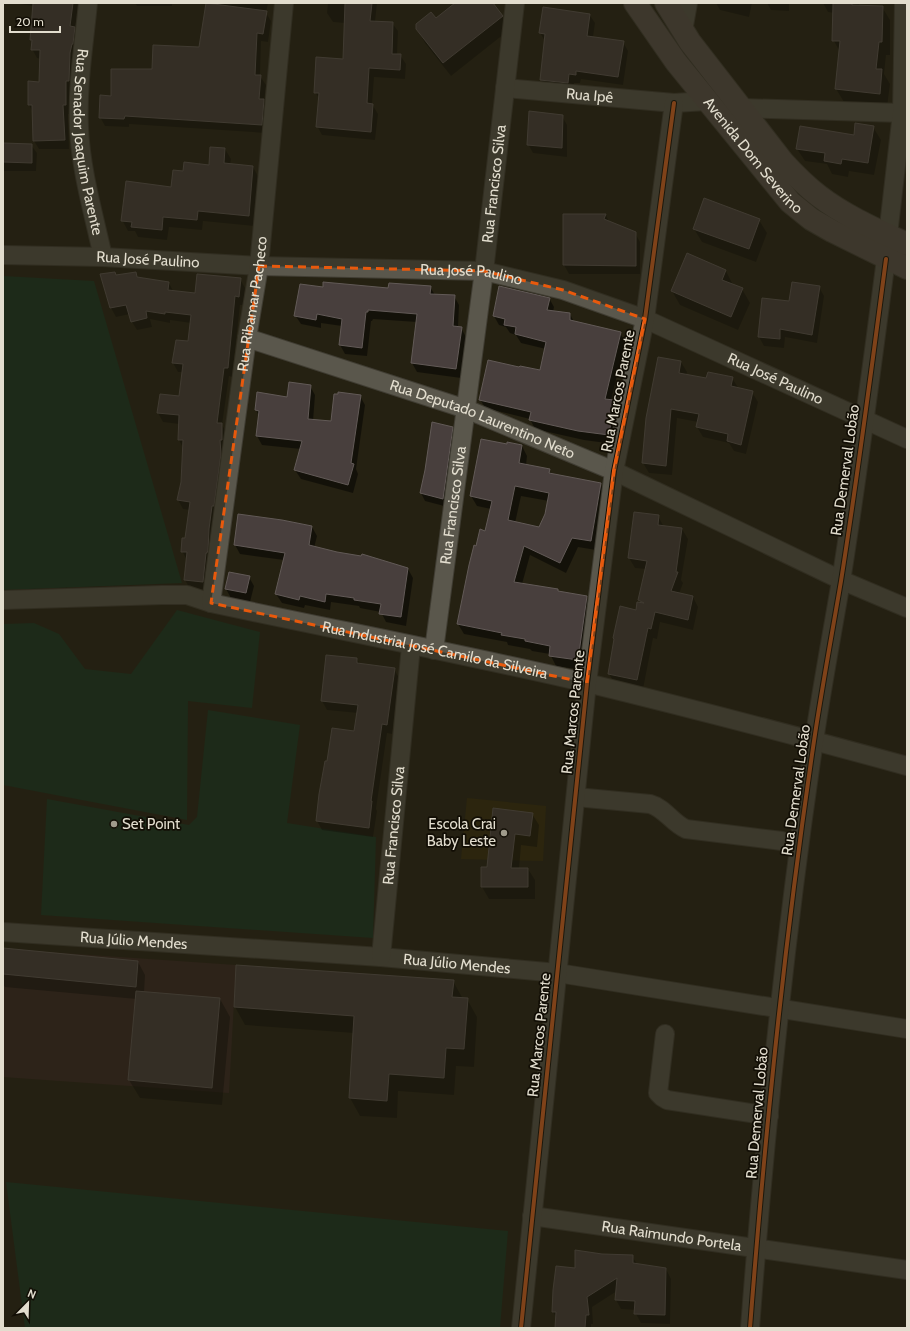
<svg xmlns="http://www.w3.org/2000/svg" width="910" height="1331" font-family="Cabin,sans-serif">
	<rect width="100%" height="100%" fill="#252112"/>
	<path fill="#382622" d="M3,949L236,965L229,1093L3,1077Z"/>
	<path fill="#352b0a" d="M467,798L546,806L543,861L461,859Z"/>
	<path fill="#153522" d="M3,276L94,281L182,583L3,590Z
		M177,610L260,632L252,708L188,701L187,820L3,785V624L34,623L59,634L85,669L131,674Z
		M208,710L300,725L287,823L376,837L373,938L41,915L47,799L189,825L197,817Z
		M6,1182L508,1231L500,1328H25Z"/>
	<path fill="#0007" fill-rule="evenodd" d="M12,3H79L75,30L79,37L71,114H68L69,149H39L34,141L33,112L29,105V82L40,83L41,59L37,58L32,49L33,43L31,40L34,6Z
		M135,3H172V6H137Z
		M206,3H268L266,13L271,21L268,42L261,41L260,76L266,85L264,102L268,109L266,133L129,124V127L105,126L100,117L112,97L153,70L200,48Z
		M328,3H377L375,22L392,23L398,31L397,55H400L406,64L405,79L374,77L372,104L378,114L375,140L322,135L317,126L320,100L315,92L344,60L345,23L333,22L327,13Z
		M457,3H491L502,16L509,30L451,76L425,43L417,29L436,19Z
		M716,3H752L749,17L720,10Z
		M767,3H789V11L771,10Z
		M823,3H859V6L882,7L890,20V55H886L884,74L890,84L887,107L844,102L836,89L840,52L834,41V13L828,12Z
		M589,14L595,23L593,37L623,42L628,51L623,85L581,79L580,83H574L573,92L546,88L541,79L545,41L540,33Z
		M562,116L567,125V157L533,153L528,144Z
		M873,127L881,140L874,175L849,171L848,177L832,174L827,164L805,161L797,149L854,137Z
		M3,144L31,145L37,153L36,171H3Z
		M225,149L231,159L230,165L253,167L259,178L254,226L203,221L202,230L169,227L167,240L138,237L135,231H128L122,220L172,188L184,172L210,166Z
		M564,215H606L609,222L635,233L640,242V274H569L564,265Z
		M759,220L767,233L756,262L702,242L694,229Z
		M687,255L726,271L733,285L742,289L750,303L738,330L680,305L672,291Z
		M135,273L138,279L169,283L173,291L195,294L240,279L245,288L244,305H240L232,377L229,376L222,425L227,433L207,591L190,589L185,580L187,560L182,551L186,539L190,510L183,509L178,500L182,482L183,448L179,440V424L163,422L158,413L180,397L183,372H178L173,363L176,341L188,342L191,323L170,320V323L150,319L152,327L137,330L132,322L130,314L116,317L111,308L117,276Z
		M430,287L435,295L454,296L459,305L458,327L461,328L466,337L461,378L417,372L412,363L417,322L373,319L372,321H371L367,356L345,354L340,345L342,326L321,323V328L301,324L295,315L323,288L389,289Z
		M500,287L549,298L554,307L553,312L570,314L574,322L620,333L625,342L611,401H614L619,410L614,444L584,440L535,429L530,419L485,408L480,399L541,371L546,349L521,343L516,335L510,333L506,327L499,325L494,316Z
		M819,287L824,296L817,343L785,337L784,348L764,346L759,337L790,302Z
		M681,362L687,372L686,375L707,379L732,378L739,389L752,392L758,402L746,454L734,451L729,443L703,437L697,427L698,422L677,418L672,475L649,473L643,463Z
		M310,386L315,395L313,421L332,422L360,396L365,405L356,469L358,474L353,493L301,479L295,470L301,449L262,445L257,436L259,416L256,410L288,398Z
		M452,428L457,437L448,507L425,501L421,493Z
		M522,446L527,456L526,465L549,470L552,475L600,484L606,494L596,550L578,547L566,573L530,555L522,584L586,597L592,607L583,670L556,666L550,654L532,651L530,649L508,645L507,642L464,634L458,624L477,547L486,532L491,509L477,506L471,496ZM521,496L549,501L546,515L540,528L515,523Z
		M658,516L664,527L682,529L688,539L681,580L683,583L679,594L693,597L698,607L693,630L660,622L657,639L653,638L643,689L615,684L609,674L615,640L641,604L639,600L646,569L635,568L629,558Z
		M312,527L317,536L314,548L408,569L413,578L406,626L386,622L381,612L360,608L359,606L331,602L330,610L305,605L304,608L282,603L276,594L284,560L240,554L235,545Z
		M249,577L254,586L250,602L231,598L226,589Z
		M357,659L360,664L394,669L399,678L392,734L387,733L376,809L377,811L373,837L322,830L317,821L355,733L358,713L327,710L322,701Z
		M494,809L532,814L539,825L537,847L521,845L519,869H528L535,880V899H489L482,887L487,868Z
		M3,949L138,962L145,975L144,992L220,999L230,1017L222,1105L140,1098L129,1080L137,999L5,987L3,984Z
		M237,967L453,981L463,999H467L477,1017L474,1067L456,1066L454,1095L398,1091L397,1118L360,1116L350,1098L354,1033L245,1025L235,1007Z
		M602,1255L632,1256L637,1264L666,1269L671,1279L670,1324L641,1323L636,1314V1310L621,1309L616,1300L617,1291L592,1307L593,1324H591V1328H556L557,1319L553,1312L575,1269Z"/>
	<path fill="#483f3d" stroke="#625a57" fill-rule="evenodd" d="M33,3H73L70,26L75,27L73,44H72L70,53L69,81H66V105H63L65,140L33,141L32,105H28V81L39,82L40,50H31L32,40H30Z
		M206,3L267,11L263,34L257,33L255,75H261L259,99H264L262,125L125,116L124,119L99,118L100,95L111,96V69H152L153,45L199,47Z
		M345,3H372L370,21L393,22L392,54H401L400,70L369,68L367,103L373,104L371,132L316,127L319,93H314L316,57L343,59Z
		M455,3H493L503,16L443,63L416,29V24L431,12L436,18Z
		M833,3H852V5L883,6L882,42H879L876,69H882L880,94L835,89L840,41H832Z
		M543,7L590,14L587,36L624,41L618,77L576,71V75L569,74L568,83L540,80L545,34L539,33Z
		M529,111L563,115L562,148L527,145Z
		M855,123L874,126L868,163L842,159L841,164L824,161L825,153L796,149L800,126L854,135Z
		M3,143L32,144V163L3,162Z
		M210,147L225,148L224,163L253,166L249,216L198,211L197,220L163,217L162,230L131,227L132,222L121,221L126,181L171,187L173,170L183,171L184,162L209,165Z
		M704,198L760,219L749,249L693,229Z
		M563,214H606L604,219L636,232V266L563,265Z
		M687,253L726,270L722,280L743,288L731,317L671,291Z
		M115,272L116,275L136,272L137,277L169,282L168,290L195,293L197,274L241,278L239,297L235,296L228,368H224L217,423H222V440H220L221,454L214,506H212L209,529L208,550L207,553H206L203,582L184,580L187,552H181L182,538H185L190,502L177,500L181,482L183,440H178L179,415L157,413L160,394L179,396L183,364L172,363L176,340L188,341L191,315L165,312V314L146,311L147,318L131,322L126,305L110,308L100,274Z
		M323,282L388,288L389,283L431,286L430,294L455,295L453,326L462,327L456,369L411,363L417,314L368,310V312H366L362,348L339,345L342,319L317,314L316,320L294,316L300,284L323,287Z
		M792,282L820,286L812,335L780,329V339L758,337L762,298L789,301Z
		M499,286L550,298L547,310L570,313V320L621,332L605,399L614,400L609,435L578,431L529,420L531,412L479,400L488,360L519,367L520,366L540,370L546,342L515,334L516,327L504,325L505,319L493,316Z
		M658,357L681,361L679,373L706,378L708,372L733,377L731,386L753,391L741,445L727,441L728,434L696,427L699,414L671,409L666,466L642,463L646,418Z
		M289,382L311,385L308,419L331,421L334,394H338V392L361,395L351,463L354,464L348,485L294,470L302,441L256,436L259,411L255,410L257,392L287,397Z
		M432,422L453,427L443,499L420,493L425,470Z
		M481,439L507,444V442L522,445L519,463L550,469L549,473L601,483L591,541L572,538L560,563L524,546L514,582L558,589V591L587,596L578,660L549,656L550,646L525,641V639L501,635L502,633L457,624L469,565L474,545L476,546L480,529L485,531L492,501L470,496ZM515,486L549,493L545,514L539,527L508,520Z
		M634,512L659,515L658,525L682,528L676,572H678L671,591L693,596L688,620L655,612L651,629L648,628L637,680L608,674L614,639L613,638L620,606L636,610L637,602L644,603L638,600L647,561L628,558Z
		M238,514L282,520L312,526L309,545L337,552L361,556L362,554L408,568L401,617L379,614L381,604L354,600V598L326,594L325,602L300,596L299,600L275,594L285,553L234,545Z
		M229,572L250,576L246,593L225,589Z
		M326,655L357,658V663L395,668L387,725L382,724L371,801H372L369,828L316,821L319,794L325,761H327L332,728L354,731L358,705L321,701Z
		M493,808L533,813L530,836L515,834L511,868H528V887H481V867H487Z
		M3,948L138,961L136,987L3,974Z
		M236,965L454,980L452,997L468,998L464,1049L446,1048L444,1078L389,1074L387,1101L349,1098L354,1016L234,1007Z
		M136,991L220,998L212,1088L128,1080Z
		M575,1250L602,1254L633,1255V1263L666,1268L665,1315L634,1314L635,1301L615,1300L617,1278L587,1297L589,1315H586L585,1328H555L556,1312H552L553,1290L556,1266L575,1268Z"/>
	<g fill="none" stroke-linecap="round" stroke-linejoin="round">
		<g stroke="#403d33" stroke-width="20">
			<g id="minor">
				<path id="s1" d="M88,3C84,44 77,86 79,128C81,172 94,215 103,257"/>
				<path d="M683,31L688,3"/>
				<path id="s2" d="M505,88L674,103L707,101"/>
				<path d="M742,108L902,113"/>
				<path d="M888,235L902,113L904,3"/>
				<path id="s3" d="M3,255L103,257L259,266L484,271L563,290L645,319L907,439"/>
				<path id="s4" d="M247,338L466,409L614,471L841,580L907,608"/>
				<path id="s5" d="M3,600L162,595H187L211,603C337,630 463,654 587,683C694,709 801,737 907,766"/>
				<path id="s6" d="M211,603L247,338L259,266L284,3"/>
				<path id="s7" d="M434,650L484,271L515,3"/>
				<path d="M576,797L650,804C665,808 672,823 686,829L782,841"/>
				<path id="s8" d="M3,932L381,957L558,973L907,1029"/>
				<path id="s9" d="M381,957L411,646"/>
				<path d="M665,1034L658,1093L662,1097L667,1100L769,1116"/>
				<path id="s10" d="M532,1216L907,1270"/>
				<path d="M521,1328L587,683L614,471L645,319L674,103"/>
				<path d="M750,1328C765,1132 785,936 814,741C822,687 832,634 841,581C858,474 872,366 886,259"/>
			</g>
		</g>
		<g stroke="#403d33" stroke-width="24">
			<g id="major">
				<path id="s11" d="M635,3L676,62L790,202L811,219L832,231L907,268"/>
				<path d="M666,3L690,42L783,162C794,174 806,186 819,196C845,216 877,230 907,244"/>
			</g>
		</g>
		<use href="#minor" stroke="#5a574c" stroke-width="18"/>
		<use href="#major" stroke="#5c534c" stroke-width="22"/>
		<g stroke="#120e05" stroke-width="6">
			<path id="cycleway" d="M521,1328L587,683L614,471L645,319L674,103
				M750,1328C765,1132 785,936 814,741C822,687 832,634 841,581C858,474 872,366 886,259"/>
		</g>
		<use href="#cycleway" stroke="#ed6a23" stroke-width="4"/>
	</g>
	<path d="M0 0H910V1331H0ZM259,266L484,271L563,290L645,319L614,471L587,683L211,603Z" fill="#252112" fill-opacity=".55" fill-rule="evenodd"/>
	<path fill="none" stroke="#e8590c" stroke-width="3" stroke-dasharray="8 5" stroke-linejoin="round" d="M259,266L484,271L563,290L645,319L614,471L587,683L211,603Z"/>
	<g fill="#a09b8c" stroke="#120e05" stroke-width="1.5">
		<circle cx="114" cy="824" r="4"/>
		<circle cx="504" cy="833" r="4"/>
	</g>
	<g text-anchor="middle" stroke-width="3.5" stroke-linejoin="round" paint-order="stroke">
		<g font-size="15" fill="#e2ddce" stroke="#120e05">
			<text dy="5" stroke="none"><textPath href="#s2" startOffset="85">Rua Ipê</textPath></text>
			<text dy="5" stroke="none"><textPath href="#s1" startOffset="140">Rua Senador Joaquim Parente</textPath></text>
			<text dy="5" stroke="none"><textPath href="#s11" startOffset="193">Avenida Dom Severino</textPath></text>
			<text dy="5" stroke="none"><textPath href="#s7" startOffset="470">Rua Francisco Silva</textPath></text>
			<text dy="5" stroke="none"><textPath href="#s3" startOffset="145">Rua José Paulino</textPath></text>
			<text dy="5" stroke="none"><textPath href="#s3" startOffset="469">Rua José Paulino</textPath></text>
			<text dy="5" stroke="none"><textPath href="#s6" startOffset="302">Rua Ribamar Pacheco</textPath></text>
			<text dy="5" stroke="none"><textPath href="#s3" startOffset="793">Rua José Paulino</textPath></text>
			<text transform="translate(618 391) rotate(-79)" y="5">Rua Marcos Parente</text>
			<text dy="5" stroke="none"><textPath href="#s4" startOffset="249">Rua Deputado Laurentino Neto</textPath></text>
			<text transform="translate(845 470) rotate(-82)" y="5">Rua Demerval Lobão</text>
			<text dy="5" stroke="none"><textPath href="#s7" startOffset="146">Rua Francisco Silva</textPath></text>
			<text dy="5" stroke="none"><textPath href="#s5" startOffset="438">Rua Industrial José Camilo da Silveira</textPath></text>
			<text transform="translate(573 712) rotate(-84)" y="5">Rua Marcos Parente</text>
			<text transform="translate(796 790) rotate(-82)" y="5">Rua Demerval Lobão</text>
			<text dy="5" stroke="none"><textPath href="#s9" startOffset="132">Rua Francisco Silva</textPath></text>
			<text dy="5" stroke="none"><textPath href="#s8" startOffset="131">Rua Júlio Mendes</textPath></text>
			<text dy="5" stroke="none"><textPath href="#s8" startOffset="455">Rua Júlio Mendes</textPath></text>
			<text transform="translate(539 1035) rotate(-84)" y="5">Rua Marcos Parente</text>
			<text transform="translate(757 1113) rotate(-85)" y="5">Rua Demerval Lobão</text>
			<text dy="5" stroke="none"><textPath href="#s10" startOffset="141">Rua Raimundo Portela</textPath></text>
		</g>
		<g font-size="15" fill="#e2ddce" stroke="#120e05" text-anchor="start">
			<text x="122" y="829">Set Point</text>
			<text x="496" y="829" text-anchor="end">Escola Crai<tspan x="496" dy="17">Baby Leste</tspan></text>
		</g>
	</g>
	<rect width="910" height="1331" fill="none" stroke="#e2ddce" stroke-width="8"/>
	<g transform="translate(28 1303) rotate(23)" stroke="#120e05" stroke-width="3" paint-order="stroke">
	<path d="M0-3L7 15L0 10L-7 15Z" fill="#e2ddce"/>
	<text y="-6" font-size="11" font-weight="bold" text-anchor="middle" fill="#e2ddce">N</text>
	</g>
	<path d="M10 26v6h50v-6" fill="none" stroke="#e2ddce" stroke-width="2"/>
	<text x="16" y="26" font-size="12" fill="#e2ddce" stroke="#120e05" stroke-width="3" paint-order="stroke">20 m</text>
</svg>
